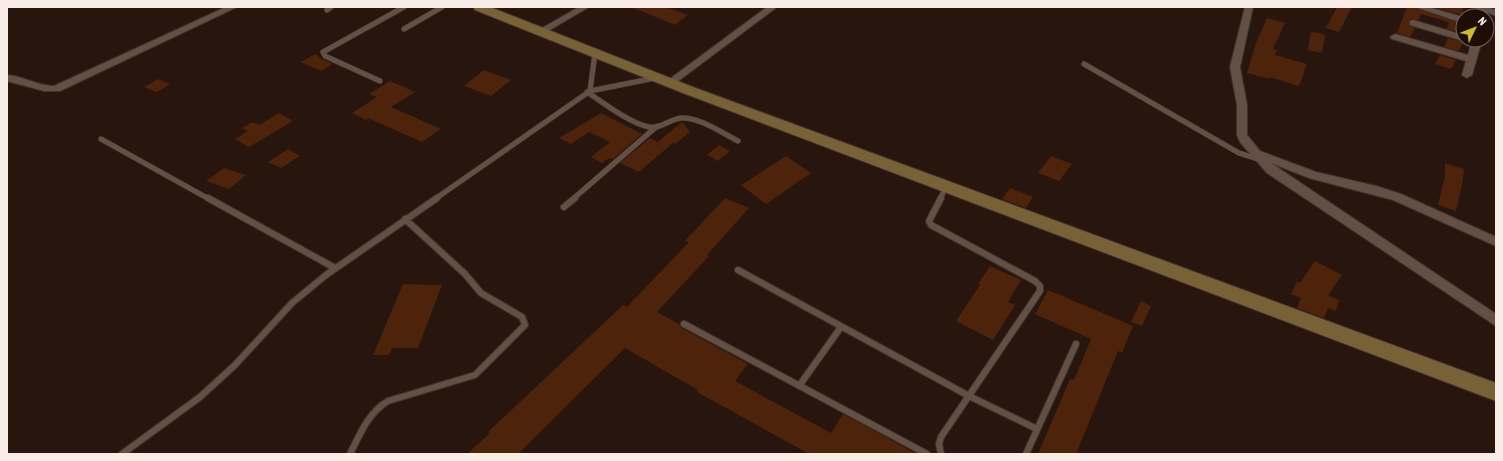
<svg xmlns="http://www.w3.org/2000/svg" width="1503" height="461" font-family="'Asap Condensed',sans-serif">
	<rect width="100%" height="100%" fill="#28160e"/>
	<path fill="#4d230b" d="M631,7H665L688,15L675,25Z
		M1337,7H1352L1339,32L1326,28Z
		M1407,7H1414L1463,24V33L1447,29L1449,22L1421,14L1419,20L1413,19L1409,20V26L1415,28L1410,37L1397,33Z
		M1433,7H1463V15Z
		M1267,18L1285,23L1273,49L1277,50L1275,55L1307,64L1299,86L1269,77V79L1247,73L1256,43Z
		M1311,31L1325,35L1322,53L1308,50Z
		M1448,38L1463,42L1459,51L1444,47Z
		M315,54L323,60L333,64L321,71L301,62Z
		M1440,55L1456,60L1451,69L1435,64Z
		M484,70L511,80L491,96L464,86Z
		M158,79L170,84L157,92L144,87Z
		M390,81L415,92L391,107L441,129L422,142L368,118L366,120L352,113L377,97L369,94Z
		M279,113L293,121L249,147L235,139L248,131L242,128L253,122L259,125Z
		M601,113L642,134L613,159L609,158L602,163L591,157L610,142L589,132L571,144L559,138Z
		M682,122L690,132L675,144L673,143L640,171H637L620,163L650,138L658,142Z
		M719,145L730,151L718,161L707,155Z
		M288,149L300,156L281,168L268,162Z
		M786,156L811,173L766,204L741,185Z
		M1051,156L1072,164L1059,181L1038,173Z
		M1445,163L1464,169L1462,185L1456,211L1438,205L1445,177Z
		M224,168L246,175L229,189L206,181Z
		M1010,188L1033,197L1026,208L1002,199Z
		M725,198L749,208L707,255L709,256L657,312L679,324L682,328L748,364L735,381L831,433L843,414L917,454H809L697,392L698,390L625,348L518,454H467L490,433L488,432L623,305L627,307L689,242L685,241Z
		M1315,261L1342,275L1328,295L1339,300L1336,311L1328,308L1324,318L1297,308L1301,298L1291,294L1297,281L1300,283Z
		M990,266L1021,280L1008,302L1015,305L993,340L956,321L980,285L978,284Z
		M403,284L442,285L418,348H392L389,355H373Z
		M1048,290L1133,326L1122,353L1118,351L1076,454H1038L1070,379L1074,380L1091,339L1035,314Z
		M1141,301L1151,306L1142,326L1131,322Z"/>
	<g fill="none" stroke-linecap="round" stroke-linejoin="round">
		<g stroke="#3f322e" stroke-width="6">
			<path id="lane-far1" d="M327,10L331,7
				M404,29L442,7
				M1084,64L1239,153L1261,160
				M380,81L325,56L323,52L404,7
				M590,91L655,78
				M587,92C604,103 629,123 649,127C661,129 670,119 681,118C700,117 722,133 738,141
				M101,139L209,199
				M435,199L590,91L595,53
				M573,199L656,127
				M940,199L946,187"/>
		</g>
		<g stroke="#3f322e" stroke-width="8">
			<path id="lane" d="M208,198L335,268
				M941,198L929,221L931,225L1035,281L1040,286V291L941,437L939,444L941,454
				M564,207L575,198
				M738,270L969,396L1037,429
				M684,324L927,454
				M799,386L841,327
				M122,454L200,397L235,365L292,303L326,275L437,198
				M350,454C360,434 368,413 388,401L475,375L525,325L522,317L481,293L465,274L405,219
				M1026,454L1076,344"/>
		</g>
		<g stroke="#3f322e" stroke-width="2">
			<path id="street" d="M226,7H237L60,91H44L7,81V75C23,76 38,86 54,86Z
				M579,7H589L543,34H537L535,32Z
				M767,7H777L673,85H667L665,83L667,81Z
				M1245,7H1253L1240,67L1247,105V135L1260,151L1316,172L1376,186L1401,194L1496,237V246L1393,200L1309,178L1271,163L1496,314V326L1267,173L1240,142L1237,135V105L1230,67Z
				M1415,7H1428L1463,17V23Z
				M1473,7H1486L1496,10V16Z
				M1413,20L1463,35V40H1466H1460L1410,25V21Z
				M1395,34L1468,55L1472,40H1482L1472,75L1467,78L1462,75L1466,61L1392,39L1390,37Z"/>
		</g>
		<g stroke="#3f322e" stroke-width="2">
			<path id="secondary" d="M473,7H490L693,87L1496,383V401L683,93L475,10Z"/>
		</g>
		<use href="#lane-far1" stroke="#644f45" stroke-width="5"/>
		<use href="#lane" stroke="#644f45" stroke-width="6"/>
		<use href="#street" fill="#644f45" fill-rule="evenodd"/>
		<use href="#secondary" fill="#786137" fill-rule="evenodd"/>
	</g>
	<rect width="1503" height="461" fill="none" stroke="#f9ece6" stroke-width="16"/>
	<g transform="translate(1475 28) rotate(47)"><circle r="19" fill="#1e0d06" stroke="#766660"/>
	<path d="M0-3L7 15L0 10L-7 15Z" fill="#ccb939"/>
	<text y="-6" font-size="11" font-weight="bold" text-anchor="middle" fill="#f9ece6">N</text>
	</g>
</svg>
